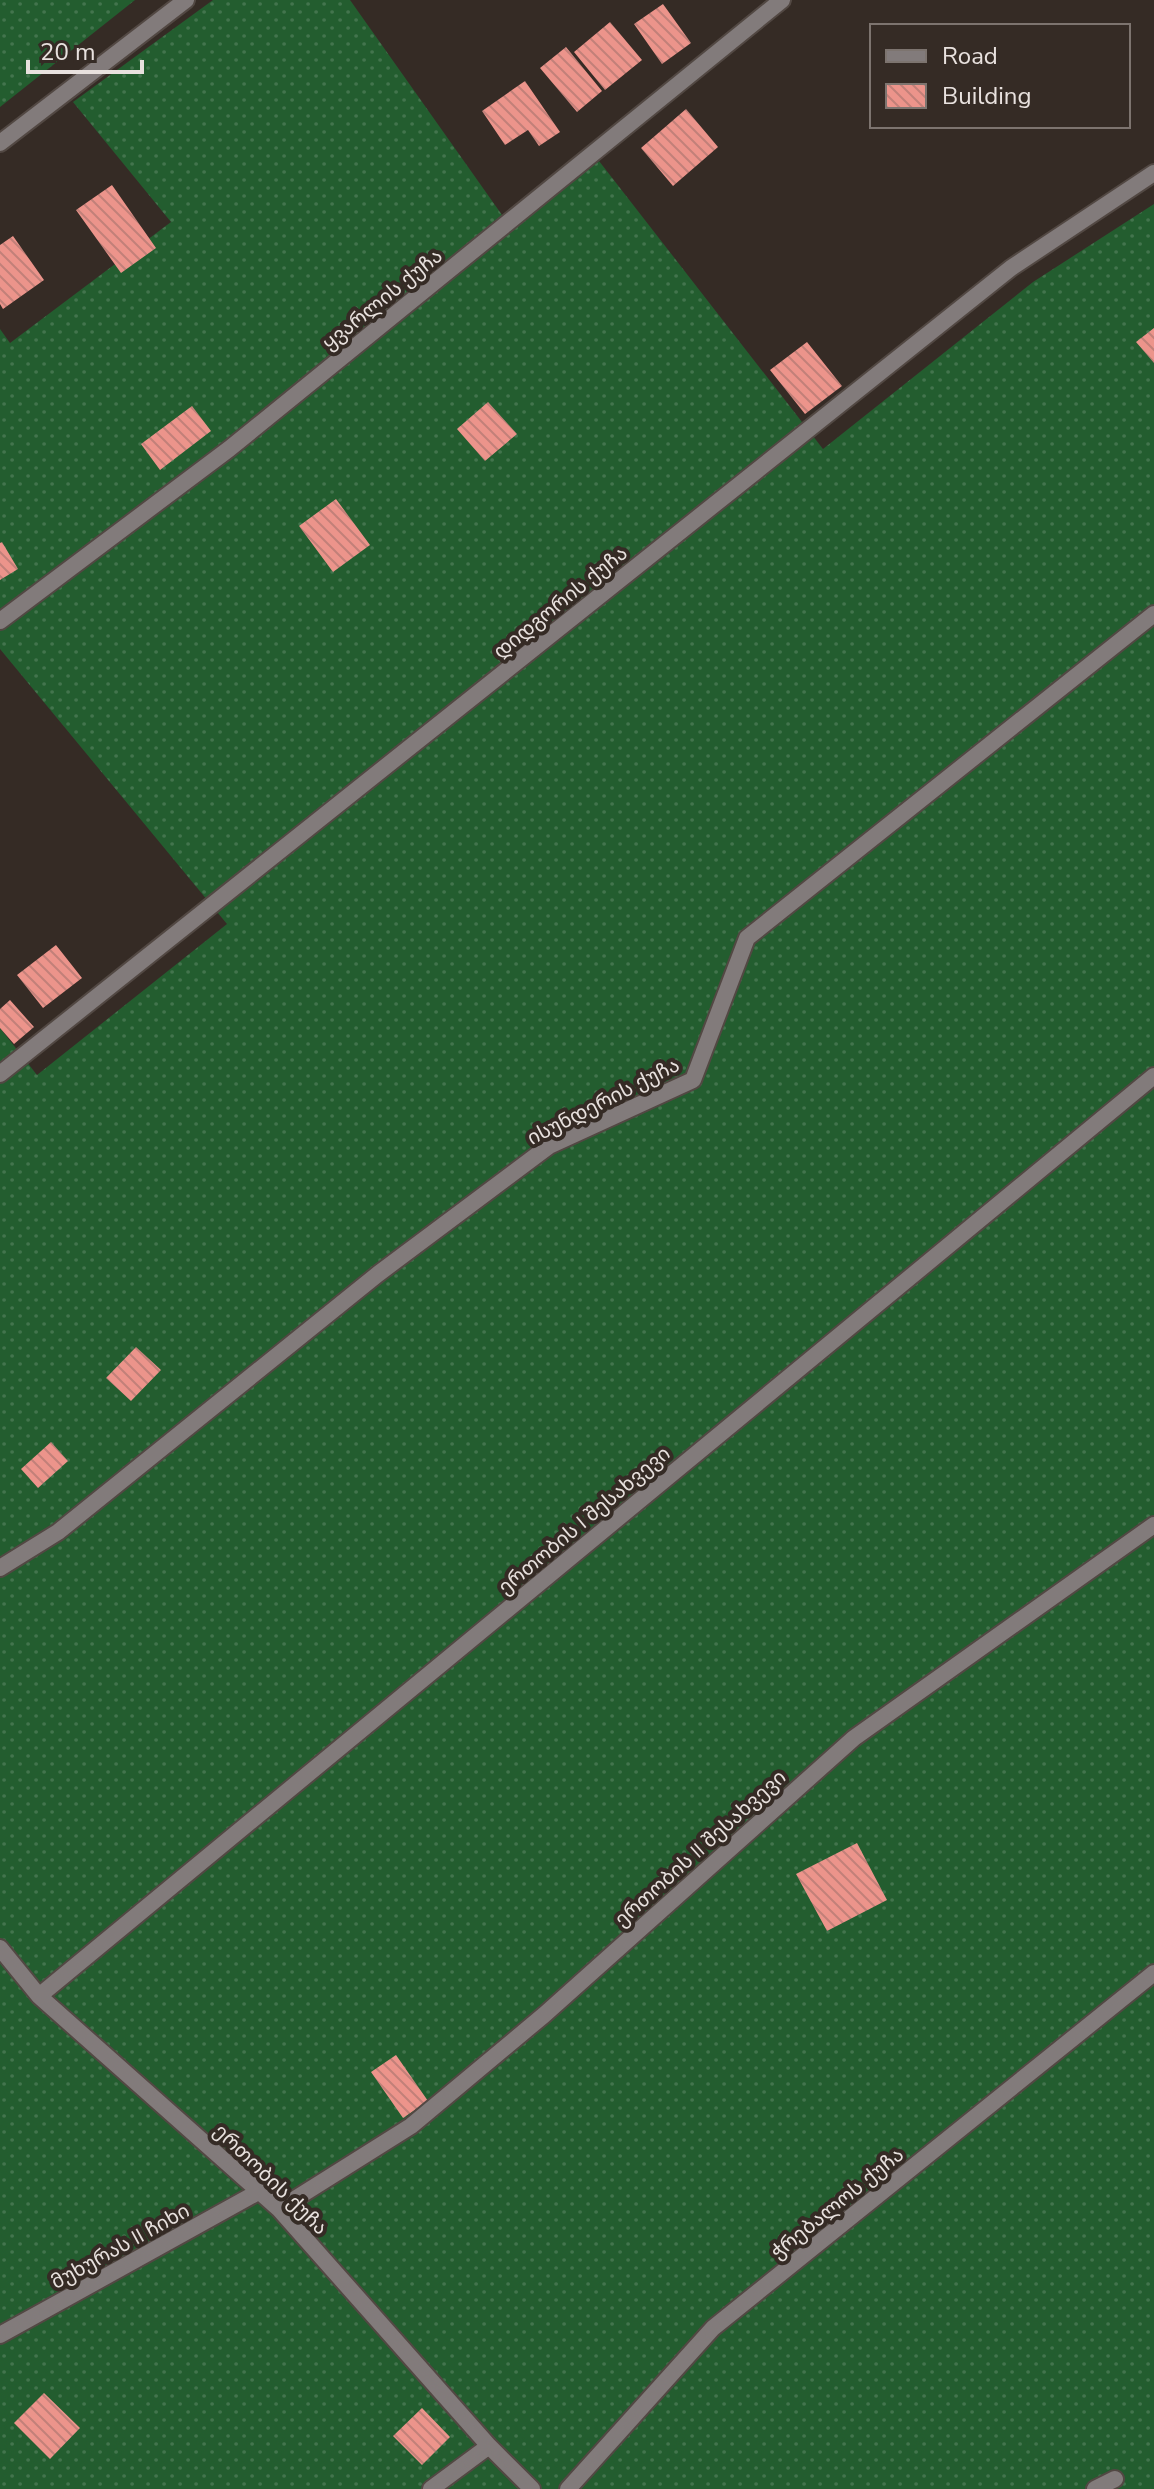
<svg xmlns="http://www.w3.org/2000/svg" width="1154" height="2489" font-family="'Nunito Sans','Noto Sans Georgian',sans-serif">
	<defs>
		<pattern id="grass-dots" width="8" height="8" patternUnits="userSpaceOnUse" patternTransform="scale(2)"><rect width="8" height="8" fill="#235d2f"/><path d="M2 2h.1M6 6h.1" fill="none" stroke="#43744d" stroke-width="1.8" stroke-linecap="round"/></pattern>
		<pattern id="building-back-hatch" width="6" height="6" patternUnits="userSpaceOnUse" patternTransform="scale(2)"><rect width="6" height="6" fill="#ec948b"/><path d="M-1 5l2 2M0 0l6 6M5-1l2 2" fill="none" stroke="#c28079"/></pattern>
	</defs>
	<rect width="100%" height="100%" fill="#352b25"/>
	<path fill="url(#grass-dots)" d="M0,0H135L0,107Z
		M213,0H350L512,229L599,161L823,449L1033,282L1154,204V2489H0V1028L37,1075L227,924L0,649V329L10,343L171,222L73,102Z"/>
	<path fill="url(#building-back-hatch)" d="M663,4L691,43L662,64L634,24Z
		M610,22L642,60L605,90L574,52Z
		M566,47L602,91L577,112L540,68Z
		M525,81L560,132L539,146L528,130L505,145L482,111Z
		M686,109L718,147L673,186L641,148Z
		M112,185L156,248L121,273L76,210Z
		M13,236L44,280L3,309L0,304V245Z
		M1154,328V363L1136,342Z
		M807,342L842,386L805,414L770,370Z
		M488,402L517,434L485,461L457,429Z
		M192,406L211,431L160,470L141,444Z
		M336,499L370,545L333,572L299,526Z
		M2,542L18,569L0,580V543Z
		M56,945L82,978L43,1008L17,975Z
		M10,1000L34,1027L14,1044L0,1028V1009Z
		M136,1347L161,1370L131,1401L106,1378Z
		M51,1442L68,1461L38,1488L21,1469Z
		M857,1843L887,1900L827,1931L796,1874Z
		M396,2055L428,2101L403,2118L371,2072Z
		M44,2393L80,2428L50,2459L14,2423Z
		M422,2408L450,2437L422,2465L393,2436Z"/>
	<g fill="none" stroke-linecap="round" stroke-linejoin="round">
		<g stroke="#524843" stroke-width="20">
			<path id="lane" d="M1095,2489L1115,2479"/>
		</g>
		<g stroke="#524843" stroke-width="20">
			<path id="street" d="M0,143L186,0
				M0,621L229,449L782,0
				M0,1074L1011,268L1154,173
				M0,1568L58,1532L378,1274L549,1146L693,1080L747,938L1154,614
				M0,1948L39,1996L279,2209L489,2446L532,2489
				M39,1996L1154,1076
				M279,2209L411,2126L544,2015L854,1738L1154,1525
				M0,2335L260,2191
				M431,2489L489,2446
				M568,2489L713,2328L1154,1973"/>
		</g>
		<use href="#lane" stroke="#827b7b" stroke-width="16"/>
		<use href="#street" stroke="#827b7b" stroke-width="16"/>
	</g>
	<g text-anchor="middle" stroke-width="8" stroke-linejoin="round" paint-order="stroke">
		<g font-size="20" fill="#e8e1de" stroke="#352b25">
			<text transform="translate(382 299) rotate(-39)" y="7">ყვარლის ქუჩა</text>
			<text transform="translate(560 602) rotate(-39)" y="7">დიდგორის ქუჩა</text>
			<text transform="translate(603 1101) rotate(-27)" y="7">ისუნდერის ქუჩა</text>
			<text transform="translate(584 1520) rotate(-40)" y="7">ერთობის I შესახვევი</text>
			<text transform="translate(700 1848) rotate(-42)" y="7">ერთობის II შესახვევი</text>
			<text transform="translate(271 2179) rotate(44)" y="7">ერთობის ქუჩა</text>
			<text transform="translate(837 2203) rotate(-39)" y="7">ჭრებალოს ქუჩა</text>
			<text transform="translate(120 2246) rotate(-29)" y="7">მუხურას II ჩიხი</text>
		</g>
	</g>
	<rect x="870" y="24" width="260" height="104" fill="#352b25" stroke="#7d746f" stroke-width="2"/>
	<rect x="886" y="50" width="40" height="12" fill="#827b7b" stroke="#7d746f" stroke-width="2"/>
	<text x="942" y="64" font-size="24" fill="#e8e1de">Road</text>
	<rect x="886" y="84" width="40" height="24" fill="url(#building-back-hatch)" stroke="#7d746f" stroke-width="2"/>
	<text x="942" y="104" font-size="24" fill="#e8e1de">Building</text>
	<path d="M28 60v12h114v-12" fill="none" stroke="#e8e1de" stroke-width="4"/>
	<text x="40" y="60" font-size="24" fill="#e8e1de" stroke="#352b25" stroke-width="6" paint-order="stroke">20 m</text>
</svg>
